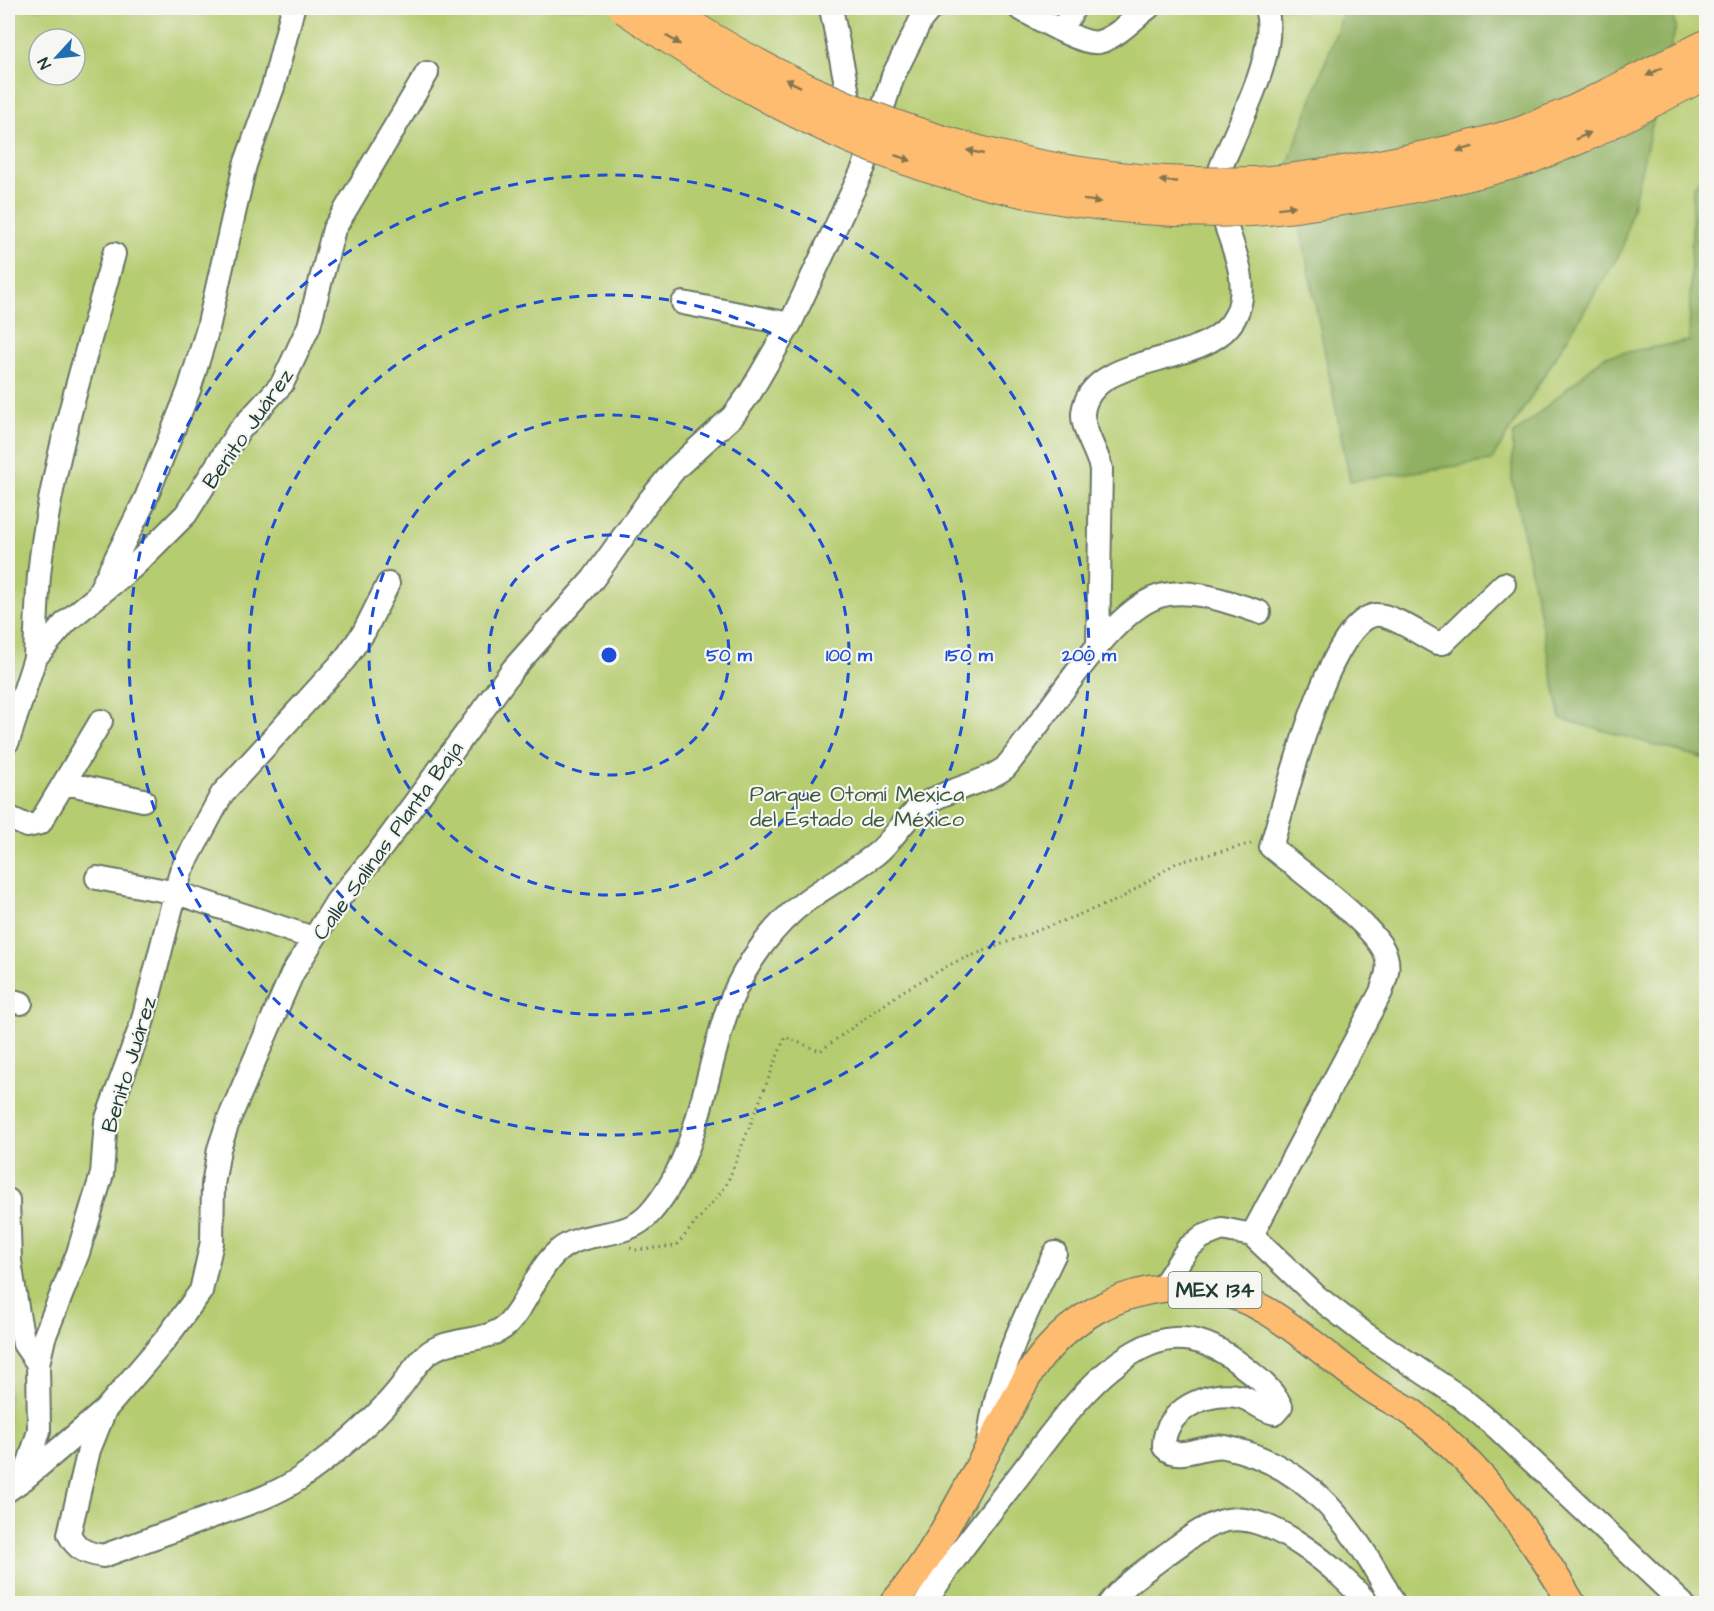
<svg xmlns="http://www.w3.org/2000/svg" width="1714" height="1611" font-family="'Architects Daughter',sans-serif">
	<rect width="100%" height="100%" fill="#f6f6f2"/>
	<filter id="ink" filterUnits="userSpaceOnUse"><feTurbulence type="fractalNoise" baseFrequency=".0167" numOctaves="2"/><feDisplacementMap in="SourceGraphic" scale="12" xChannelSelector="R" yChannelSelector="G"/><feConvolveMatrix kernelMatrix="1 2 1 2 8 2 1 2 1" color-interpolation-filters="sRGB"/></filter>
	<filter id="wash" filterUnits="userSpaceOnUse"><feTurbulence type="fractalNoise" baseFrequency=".008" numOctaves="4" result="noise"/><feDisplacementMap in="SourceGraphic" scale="24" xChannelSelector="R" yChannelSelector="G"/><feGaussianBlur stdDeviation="1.35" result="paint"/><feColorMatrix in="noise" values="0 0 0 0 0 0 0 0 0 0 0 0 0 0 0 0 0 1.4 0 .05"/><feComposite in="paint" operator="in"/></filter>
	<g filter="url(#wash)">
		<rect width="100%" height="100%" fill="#f0dcbc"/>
		<path fill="#b6cc70" stroke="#6a8452" stroke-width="1.5" fill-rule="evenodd" d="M8,8H1706V1603H8ZM39,39H75V75H39Z"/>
		<path fill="#90b062" stroke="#58764b" stroke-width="1.5" d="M1345,8H1669L1676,26L1622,250L1491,461L1350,481L1288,164Z
			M1706,172V759L1561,719L1512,479L1513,435L1605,356L1689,341L1693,187Z"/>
	</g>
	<g filter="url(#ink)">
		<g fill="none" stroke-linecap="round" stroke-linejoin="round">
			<g stroke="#687564" stroke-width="26">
				<path id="minor" d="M831,8L853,119
					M1019,8C1034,16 1083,46 1099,42C1117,37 1133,19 1148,8
					M1062,30L1074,8
					M683,303L790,324
					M100,590L146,498L189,390L208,328L245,165L273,87L293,8
					M1098,645L1101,469C1098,452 1082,431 1083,413C1090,349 1211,370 1236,315C1252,281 1230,243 1221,210C1219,203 1216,195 1216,188C1218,169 1227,154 1234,137C1250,101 1277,46 1266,8
					M35,658C36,630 37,603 39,575C50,467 85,359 114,254
					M8,741L35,658L66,622L134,566L186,514L238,432L282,384L309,326L334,229L427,73
					M66,783L143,800
					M8,817L27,826L40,823L101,721
					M97,878L177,893L313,938
					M8,1000L21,1003
					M8,1200L10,1261L18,1314L24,1344L38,1364
					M1252,1235L1381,992C1385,980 1390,969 1386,956C1379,928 1296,868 1271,847C1285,803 1327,623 1375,615C1390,613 1423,636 1437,643H1443L1504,584
					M1163,1286L1188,1248L1202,1237L1222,1229L1252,1235L1316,1296L1364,1333L1460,1397L1497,1428L1683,1604
					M103,1415L89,1450L69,1534C77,1550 86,1553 103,1556C137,1544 171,1531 205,1519C237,1507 270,1498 299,1479C330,1458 370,1424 394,1395C405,1383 413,1367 426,1355C449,1335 486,1345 508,1324C528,1303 536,1270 558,1251C585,1228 626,1241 650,1213C701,1156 704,1069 731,1000C746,963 774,924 807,900C829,884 854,871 876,854C894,840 905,816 924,804C950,788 981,785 1005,768C1042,725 1103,621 1152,599C1183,584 1229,602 1259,612
					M988,1443C997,1371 1024,1317 1055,1253
					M24,1479L39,1431L38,1364L44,1338L78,1253L102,1174L106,1121L142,1023L181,871L222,794L345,659L364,632L388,584
					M8,1490L24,1479L105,1410L165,1340L201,1291L212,1242L213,1185L219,1149L229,1119L292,974L337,901L383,846L513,669L593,579L648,502L675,469L733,416L750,393L790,324L864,167L893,76L921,20L931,8
					M925,1604C951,1560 983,1522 1014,1482C1051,1435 1095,1366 1151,1344C1182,1332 1211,1342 1236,1361C1253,1374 1271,1387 1281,1406L1275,1413C1262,1411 1253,1400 1241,1397C1209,1389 1163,1410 1164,1447C1179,1463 1205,1443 1225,1447C1309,1464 1357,1531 1394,1604
					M1109,1604C1124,1584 1145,1571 1164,1556C1184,1542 1203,1525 1227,1520C1272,1512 1341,1572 1368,1604"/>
			</g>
			<g stroke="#687564" stroke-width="30">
				<path id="major" d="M893,1604C938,1551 968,1485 1001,1425C1015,1400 1028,1371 1047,1350C1101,1287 1194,1267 1267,1311C1305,1334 1336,1364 1372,1389C1385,1398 1401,1404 1414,1414C1479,1464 1531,1533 1572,1604"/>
			</g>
			<g stroke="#687564" stroke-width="34">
				<path id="highway" d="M1521,133L1575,111L1706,46
					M1529,158L1586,135L1706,73"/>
			</g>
			<path stroke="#687564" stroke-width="3" stroke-dasharray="1.5 4.5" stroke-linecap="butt" d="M630,1248L635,1250L676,1246L726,1186L785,1037L820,1051L903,991L955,962L1120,899L1176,863L1253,843"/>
			<use href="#minor" stroke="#fff" stroke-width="22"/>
			<use href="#major" stroke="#fdbc70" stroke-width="27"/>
			<use href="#highway" stroke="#fdbc70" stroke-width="32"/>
			<g stroke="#687564" stroke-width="34" stroke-linecap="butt">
				<path id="highway-bridge" d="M625,8C710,66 801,121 898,156C1006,196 1136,215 1251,210C1280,209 1309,204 1337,200C1403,190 1465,177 1529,158
					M663,8C835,124 1040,190 1249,183C1276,183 1303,178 1330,174C1395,164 1458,152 1521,133"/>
			</g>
			<use href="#highway-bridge" stroke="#fdbc70" stroke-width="32"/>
		</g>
		<defs><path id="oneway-solid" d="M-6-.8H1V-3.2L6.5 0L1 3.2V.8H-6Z" transform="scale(1.5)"/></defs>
		<g fill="#83764f">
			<use href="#oneway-solid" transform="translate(673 40) rotate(32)"/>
			<use href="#oneway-solid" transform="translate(1654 72) rotate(153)"/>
			<use href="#oneway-solid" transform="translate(793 83) rotate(-154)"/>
			<use href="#oneway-solid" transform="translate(1583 136) rotate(-24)"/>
			<use href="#oneway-solid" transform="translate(1465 149) rotate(165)"/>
			<use href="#oneway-solid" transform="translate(975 152) rotate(-167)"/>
			<use href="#oneway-solid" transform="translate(903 158) rotate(19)"/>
			<use href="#oneway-solid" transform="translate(1168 181) rotate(-177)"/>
			<use href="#oneway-solid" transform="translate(1092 201) rotate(7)"/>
			<use href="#oneway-solid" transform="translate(1287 207) rotate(-7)"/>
		</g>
	</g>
	<g fill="none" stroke="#1d4ed8" stroke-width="3" stroke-dasharray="10 8">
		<circle cx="609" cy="655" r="120"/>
		<circle cx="609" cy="655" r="240"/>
		<circle cx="609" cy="655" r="360"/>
		<circle cx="609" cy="655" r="480"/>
	</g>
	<g text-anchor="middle" stroke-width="4.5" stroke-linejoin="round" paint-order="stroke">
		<rect fill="#f6f6f2" stroke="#60746d" stroke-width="1.5" x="1168.5" y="1272" width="93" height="36" rx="4.5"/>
		<g font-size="21" font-weight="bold" fill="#1f3d34">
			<text x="1215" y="1297">MEX 134</text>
		</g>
		<g font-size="22" fill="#1f3d34" stroke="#f6f6f2">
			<text transform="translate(247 428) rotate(-55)" y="8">Benito Juárez</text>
			<text transform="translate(387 840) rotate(-54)" y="8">Calle Salinas Planta Baja</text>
			<text transform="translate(128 1064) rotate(-73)" y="8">Benito Juárez</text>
		</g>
		<g font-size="22" fill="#3d5a40" stroke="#f6f6f2">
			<text x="857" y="801">Parque Otomí Mexica<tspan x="857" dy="25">del Estado de México</tspan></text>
		</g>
	</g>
	<circle cx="609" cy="655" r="9" fill="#1d4ed8" stroke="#f6f6f2" stroke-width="3"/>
	<g font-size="18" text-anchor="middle" font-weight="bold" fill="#1d4ed8" stroke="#f6f6f2" stroke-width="4.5" stroke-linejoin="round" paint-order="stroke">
		<text x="729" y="661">50 m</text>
		<text x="849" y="661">100 m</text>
		<text x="969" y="661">150 m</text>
		<text x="1089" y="661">200 m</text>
	</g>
	<rect width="1714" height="1611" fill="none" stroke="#f6f6f2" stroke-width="30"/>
	<g transform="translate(57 57) rotate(243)"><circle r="28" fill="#f6f6f2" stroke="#a0aca6" stroke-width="1.5"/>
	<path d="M0-4.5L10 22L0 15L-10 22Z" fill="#1f6fb2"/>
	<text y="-9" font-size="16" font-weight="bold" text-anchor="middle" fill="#1f3d34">N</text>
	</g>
</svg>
